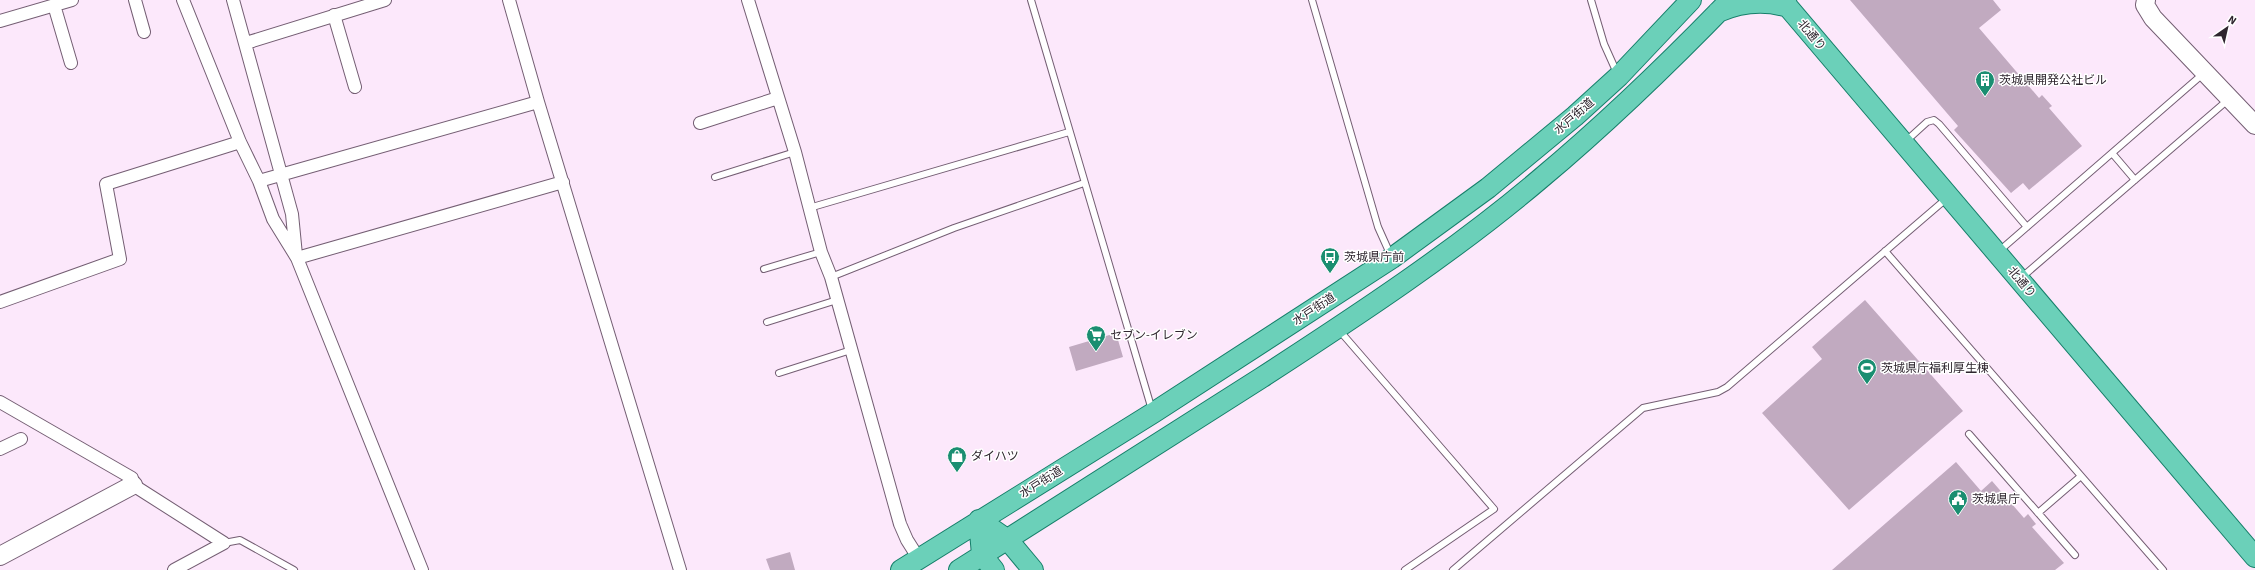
<svg xmlns="http://www.w3.org/2000/svg" width="2255" height="570" font-family="'Source Sans 3','Noto Sans JP',sans-serif">
	<rect width="100%" height="100%" fill="#fce8fb"/>
	<path fill="#c1aac0" d="M1850,0H1993L2001,10L1979,28L2039,98L2042,95L2052,106L2049,108L2082,146L2029,190L2023,183L2011,193L1954,130L1958,126Z
		M1865,300L1963,411L1849,510L1762,413L1822,359L1812,347Z
		M1116,333L1123,357L1076,371L1069,347Z
		M1956,462L1981,491L1992,481L2024,518L2028,514L2036,524L2032,527L2064,563L2055,570H1832Z
		M790,552L795,570H770L766,559Z"/>
	<g fill="none" stroke-linecap="round" stroke-linejoin="round">
		<g stroke="#745e73" stroke-width="8">
			<path id="lane" d="M1031,0L1152,410
				M1312,0L1378,227L1391,256
				M1591,0L1604,44L1617,73
				M1905,142L1927,122L1934,120L1939,124L2027,227
				M2112,153L2135,180
				M715,177L795,152
				M809,208L1069,132
				M1885,251L2163,570
				M1998,252L2204,73
				M764,269L821,252
				M831,277L954,228L1084,183
				M2022,277L2229,99
				M767,322L837,300
				M1339,330L1494,509L1405,570
				M779,373L851,350
				M1969,434L2075,555
				M2038,513L2081,476
				M224,543L240,540L294,570
				M1453,570L1643,408L1718,392L1727,387L1946,199"/>
		</g>
		<g stroke="#745e73" stroke-width="14">
			<path id="street" d="M135,0L144,32
				M183,0L240,142L259,181L273,219L297,258L422,570
				M233,0L292,214L296,255
				M509,0L538,102L680,570
				M748,0L795,152L821,252L831,277L900,524L907,540L919,559
				M54,5L71,63
				M334,15L355,87
				M0,21L72,0
				M246,43L385,0
				M700,123L778,98
				M259,181L538,102
				M297,258L563,182
				M0,302L120,259L106,184L240,142
				M0,402L132,478L133,485L224,543L174,570
				M0,449L21,439"/>
		</g>
		<g stroke="#745e73" stroke-width="20">
			<path id="secondary" d="M2146,0L2145,5L2153,18L2255,125
				M0,556L133,485"/>
		</g>
		<g stroke="#167f6a" stroke-width="22">
			<path id="primary" d="M1785,0L1788,7L2255,557
				M1718,12C1741,2 1765,0 1788,7
				M979,520L1008,540L1033,570
				M979,520L982,555L994,570
				M901,570L1153,413L1392,258L1488,188L1575,116L1619,76L1691,0
				M959,570C1059,506 1160,443 1261,378C1355,317 1454,252 1540,179C1607,123 1669,63 1730,0"/>
		</g>
		<use href="#lane" stroke="#fff" stroke-width="6"/>
		<use href="#street" stroke="#fff" stroke-width="12"/>
		<use href="#secondary" stroke="#fff" stroke-width="18"/>
		<use href="#primary" stroke="#6bd0b9" stroke-width="20"/>
	</g>
	<defs>
		<g id="building-pin" transform="scale(1)"><path d="M0 17L-7.5 6A9.5 9.5 0 1 1 7.5 6Z" fill="#1a8e71" stroke="#fff"/><path d="M-4-6H4V6H1V3H-1V6H-4ZM-2.5-4.3h1.7v1.8h-1.7ZM.8-4.3h1.7v1.8H.8ZM-2.5-1h1.7V.8h-1.7ZM.8-1h1.7V.8H.8Z" fill="#fff"/></g>
		<g id="bus-pin" transform="scale(1)"><path d="M0 17L-7.5 6A9.5 9.5 0 1 1 7.5 6Z" fill="#1a8e71" stroke="#fff"/><path d="M-5-6H5V4H4V6H2V4H-2V6H-4V4H-5ZM-3.5-4V0h7V-4ZM-3.5 1.2v1.5H-2V1.2ZM2 1.2v1.5H3.5V1.2Z" fill="#fff"/></g>
		<g id="supermarket-pin" transform="scale(1)"><path d="M0 17L-7.5 6A9.5 9.5 0 1 1 7.5 6Z" fill="#1a8e71" stroke="#fff"/><path d="M-6-5.5h2.5l.6 2H6L4.5 2H-2.5L-4.4-4H-6ZM-1.5 3.2a1.3 1.3 0 1 0 .1 0ZM3 3.2a1.3 1.3 0 1 0 .1 0Z" fill="#fff"/></g>
		<g id="stadium-pin" transform="scale(1)"><path d="M0 17L-7.5 6A9.5 9.5 0 1 1 7.5 6Z" fill="#1a8e71" stroke="#fff"/><path d="M0-5a6.5 5 0 1 0 0 10a6.5 5 0 1 0 0-10ZM-3.5-1.8h7v3.6h-7Z" fill="#fff"/></g>
		<g id="shop-pin" transform="scale(1)"><path d="M0 17L-7.5 6A9.5 9.5 0 1 1 7.5 6Z" fill="#1a8e71" stroke="#fff"/><path d="M-5-2.5h2.3a2.7 3.5 0 0 1 5.4 0H5L5.5 6h-11ZM-1.5-2.5h3a1.5 2.3 0 0 0-3 0Z" fill="#fff"/></g>
		<g id="civic-pin" transform="scale(1)"><path d="M0 17L-7.5 6A9.5 9.5 0 1 1 7.5 6Z" fill="#1a8e71" stroke="#fff"/><path d="M-.6-6.5H3V-4.5H.6V-3L4-1V1h2V6H-6V1h2V-1L-.6-3ZM-1.2 2.5V6h2.4V2.5Z" fill="#fff"/></g>
	</defs>
	<g fill-rule="evenodd">
		<use href="#building-pin" x="1985" y="80"/>
		<use href="#bus-pin" x="1330" y="257"/>
		<use href="#supermarket-pin" x="1096" y="335"/>
		<use href="#stadium-pin" x="1867" y="368"/>
		<use href="#shop-pin" x="957" y="456"/>
		<use href="#civic-pin" x="1958" y="499"/>
	</g>
	<g text-anchor="middle" stroke-width="3" stroke-linejoin="round" paint-order="stroke">
		<g font-size="12" fill="#2e252e" stroke="#fff">
			<text transform="translate(1812 35) rotate(50)" y="4">北通り</text>
			<text transform="translate(1574 116) rotate(-41)" y="4">水戸街道</text>
			<text transform="translate(2022 282) rotate(50)" y="4">北通り</text>
			<text transform="translate(1314 309) rotate(-33)" y="4">水戸街道</text>
			<text transform="translate(1041 482) rotate(-32)" y="4">水戸街道</text>
		</g>
		<g font-size="12" fill="#2e252e" stroke="#fff" text-anchor="start">
			<text x="1999" y="84">茨城県開発公社ビル</text>
			<text x="1344" y="261">茨城県庁前</text>
			<text x="1110" y="339">セブン-イレブン</text>
			<text x="1881" y="372">茨城県庁福利厚生棟</text>
			<text x="971" y="460">ダイハツ</text>
			<text x="1972" y="503">茨城県庁</text>
		</g>
	</g>
	<g transform="translate(2227 28) rotate(34)" stroke="#ffffff" stroke-width="3" paint-order="stroke">
	<path d="M0-3L7 15L0 10L-7 15Z" fill="#2e252e"/>
	<text y="-6" font-size="11" font-weight="bold" text-anchor="middle" fill="#2e252e">N</text>
	</g>
</svg>
